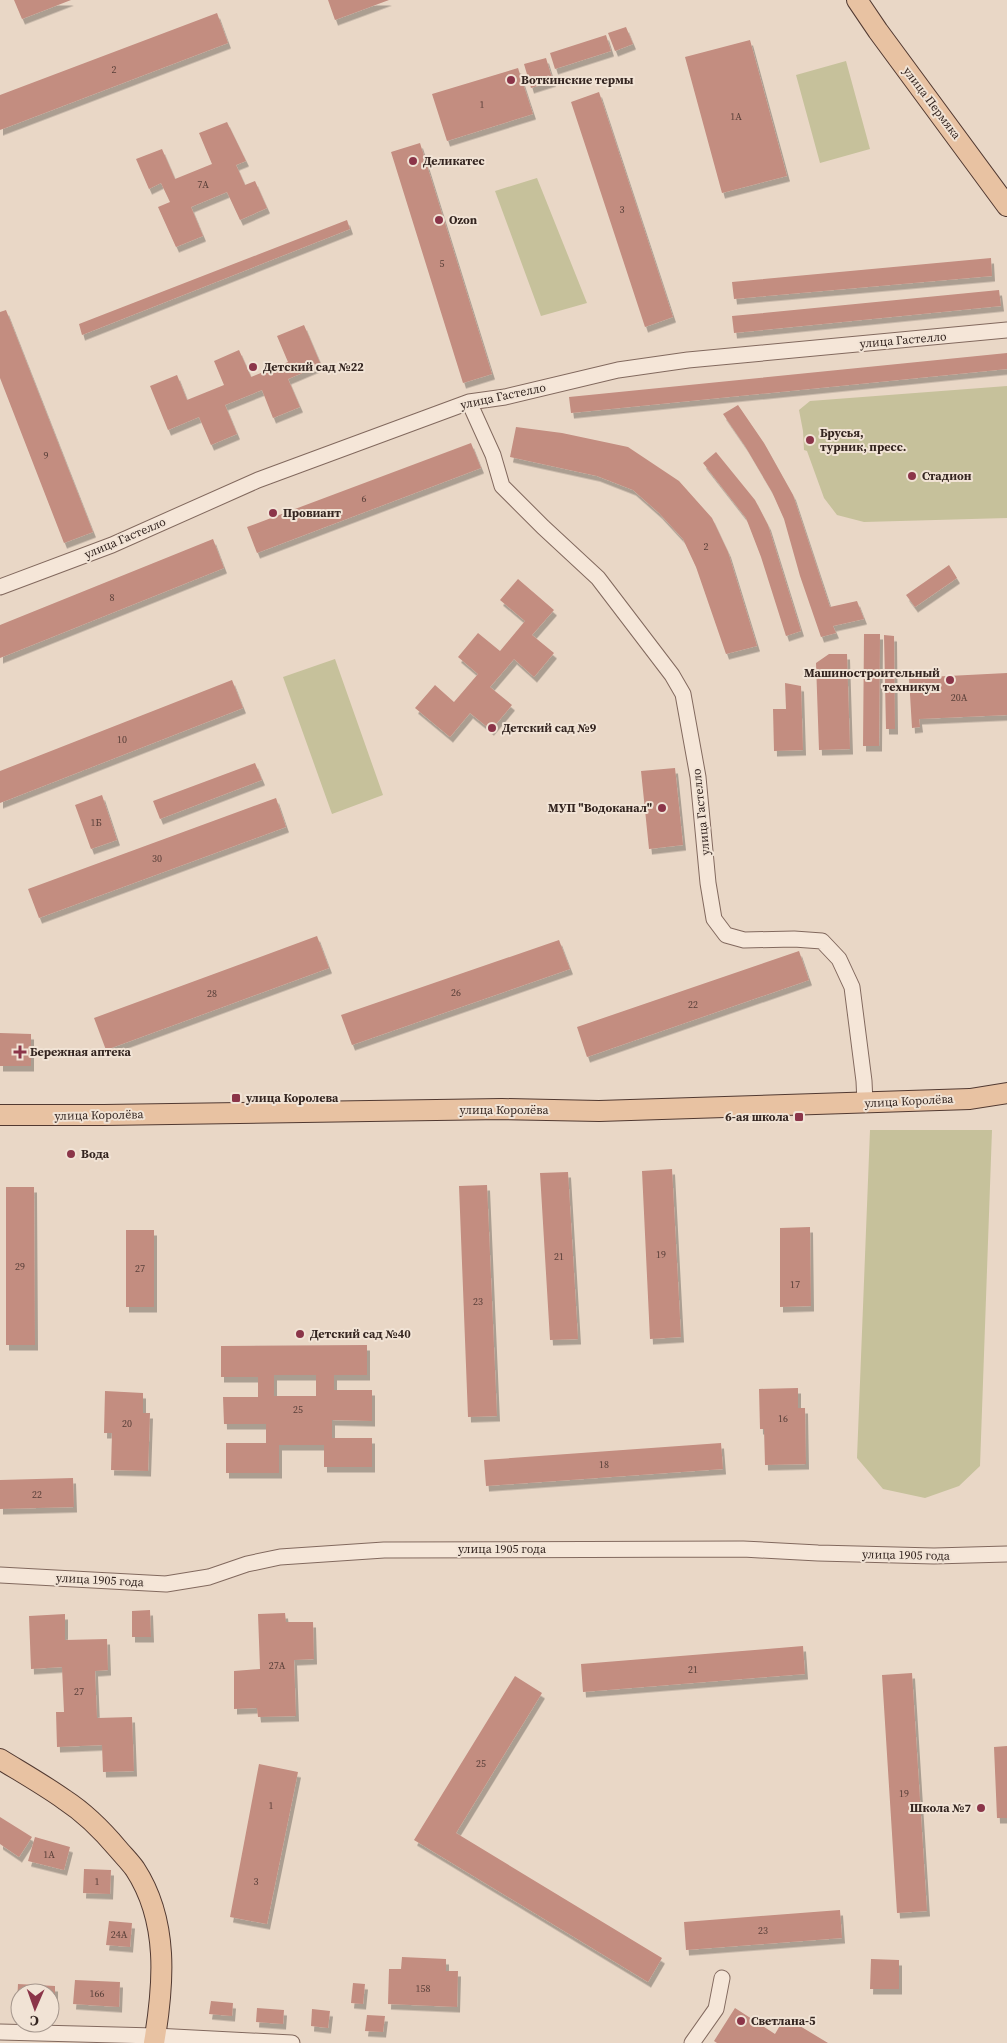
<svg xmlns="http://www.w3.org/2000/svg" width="1007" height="2043" font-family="'Source Serif 4',serif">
	<defs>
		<filter id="shadow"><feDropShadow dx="3" dy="5.5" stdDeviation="0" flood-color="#0004"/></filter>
	</defs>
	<rect width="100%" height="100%" fill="#e9d7c6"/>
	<path fill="#c6c19b" d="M846,61L870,149L820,163L796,75Z
		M537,178L587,303L541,316L495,191Z
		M1007,386V518L864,522L837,515L824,498L807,451L804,450L803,431L799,410L810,401Z
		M335,659L383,795L332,814L283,677Z
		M870,1130H992L980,1466L959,1486L925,1498L883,1489L857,1458Z"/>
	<path fill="#c38d80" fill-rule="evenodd" filter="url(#shadow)" d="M14,0H71L22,19Z
		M328,0H389L335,20Z
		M217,13L228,43L0,130V95Z
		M626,27L633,44L615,51L608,33Z
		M606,35L611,51L555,69L550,53Z
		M750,40L787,176L722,193L685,57Z
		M546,58L553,81L531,88L524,64Z
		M518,68L533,114L447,141L432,94Z
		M599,92L673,317L645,327L571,102Z
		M227,122L246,161L236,165L245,185L255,181L267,208L240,220L227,192L191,207L203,236L176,247L158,207L170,202L161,183L149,189L136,159L162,149L175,179L212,164L199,133Z
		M420,143L492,374L463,383L391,152Z
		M347,220L350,229L82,335L79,324Z
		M991,258L992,276L734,299L732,282Z
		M999,290L1001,306L734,333L732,316Z
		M6,310L93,532L64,543L0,378V312Z
		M304,325L321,365L288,379L300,407L273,418L262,390L225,405L237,434L211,445L199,417L168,430L150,386L177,375L187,400L224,385L214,361L239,350L251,377L288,362L277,336Z
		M1007,353V369L571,413L569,397Z
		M738,405L764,443L793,495L830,607L857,601L864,619L833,626L836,633L821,637L800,576L784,519L772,492L745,446L723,414Z
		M516,427L562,433L628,447L679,481L712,518L728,552L757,646L726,654L696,567L683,539L659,513L633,490L597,476L510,457Z
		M471,443L481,468L257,553L247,527Z
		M716,452L755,500L768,525L801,631L786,636L761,557L746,518L703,463Z
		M213,539L224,568L0,658V625Z
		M949,565L957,578L915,607L906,595Z
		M518,579L554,610L532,635L554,653L534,677L514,659L490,687L512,705L491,730L470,713L450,737L415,708L435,685L454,702L478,674L458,657L478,633L500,651L525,621L500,600Z
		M864,634H880L879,746H863Z
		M884,635L894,636L895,729H886Z
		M829,654H847L850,749L819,750L816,663Z
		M1007,673V715L919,719L920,727L912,728L909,678Z
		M232,680L243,708L0,803V771Z
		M785,683L801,686L803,750L774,751L773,709H786Z
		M255,763L262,780L160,819L153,801Z
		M675,768L683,845L649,849L641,771Z
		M102,795L117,840L91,849L75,805Z
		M276,798L286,827L39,918L28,889Z
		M317,936L329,968L106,1050L94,1018Z
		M559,940L570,969L352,1045L341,1015Z
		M799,951L809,980L587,1057L577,1027Z
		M0,1033L31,1034V1066H0Z
		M672,1169L681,1337L650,1339L642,1171Z
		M568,1172L578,1339L550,1340L540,1173Z
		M487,1185L497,1416L468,1417L459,1186Z
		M6,1187H34L35,1345H6Z
		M810,1227L811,1306L780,1307V1228Z
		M126,1230H154V1307H126Z
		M367,1345V1375H334V1390H372V1421L332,1420V1438H372V1467H324V1445H279V1473H226V1443H266V1424H224L223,1397H258V1377H221V1346ZM274,1375H316V1396H274Z
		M798,1388V1408H805L806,1464L765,1465L764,1429H760L759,1389Z
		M105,1391L143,1393V1413H150L148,1471L111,1470L112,1433H104Z
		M721,1443L723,1469L486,1486L484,1460Z
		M73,1478L74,1507L0,1509V1480Z
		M150,1610L151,1637H132V1611Z
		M285,1613L286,1622H313L314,1659L294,1660L296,1716L258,1717L257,1708L234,1709V1671L260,1669L258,1614Z
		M65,1614V1640L107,1639L108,1670L95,1671L97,1718L132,1717L134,1771L103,1772L102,1745L57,1747L56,1712H64L62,1667L31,1669L29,1616Z
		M803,1646L805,1674L583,1692L581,1664Z
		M912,1673L927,1911L897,1913L882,1675Z
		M515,1676L542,1693L456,1833L662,1958L648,1982L414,1840Z
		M1007,1746V1818H997L994,1747Z
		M259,1764L298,1772L267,1924L230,1917Z
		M0,1817L32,1837L19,1857L0,1844Z
		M35,1837L70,1847L64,1870L28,1861Z
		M84,1869L111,1870L110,1894L83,1893Z
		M840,1910L842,1938L686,1950L684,1922Z
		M109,1921L132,1923L130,1947L106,1945Z
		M402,1957L446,1959V1971H458L457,2007L388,2004L389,1969H401Z
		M871,1959L899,1960V1989H870Z
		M75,1980L120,1982L119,2007L73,2004Z
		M353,1983L365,1984L363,2004L351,2003Z
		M18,1984L55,1986V2004H50V1993H20V2003H17Z
		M211,2001L233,2003L232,2016L209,2014Z
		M257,2008L284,2010L283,2024L256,2022Z
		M735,2008L775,2034L785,2017L828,2043H717L714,2041Z
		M312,2009L330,2011L328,2028L311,2026Z
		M367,2015L385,2016L383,2032L365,2031Z"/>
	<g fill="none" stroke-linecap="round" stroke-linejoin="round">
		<g stroke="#82695e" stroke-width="17">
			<path id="minor" d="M469,402L493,455L502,486L543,527L598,578L672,675L683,694L698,777L708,883L714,919L726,935L744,940L794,939L822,941L839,959L852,987L864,1081L865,1103
				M0,587L112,545L258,480L469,402L505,397L618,370L688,360L1007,330
				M0,1575L166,1584L209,1577L247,1564L280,1557L384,1550L743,1549L818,1553L934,1556L1007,1554
				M0,2032L155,2036L292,2043
				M692,2043L716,2009L722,1978"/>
		</g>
		<g stroke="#513931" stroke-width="22">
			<path id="major" d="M857,0L878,31L1007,206
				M0,1115H104L502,1109L599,1111L970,1099L1007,1093
				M0,1759C21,1772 44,1785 65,1800C85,1813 102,1830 118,1849C123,1855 130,1862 135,1869C169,1921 164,1984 154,2043"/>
		</g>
		<use href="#minor" stroke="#f5e6d8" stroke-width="15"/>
		<use href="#major" stroke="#e8c2a2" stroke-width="20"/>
	</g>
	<g fill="#8b3549" stroke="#f1e3d5" stroke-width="2">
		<circle cx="511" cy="80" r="5"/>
		<circle cx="413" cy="161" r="5"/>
		<circle cx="439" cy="220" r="5"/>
		<circle cx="253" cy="367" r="5"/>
		<circle cx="810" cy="440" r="5"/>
		<circle cx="912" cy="476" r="5"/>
		<circle cx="273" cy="513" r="5"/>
		<circle cx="950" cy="680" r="5"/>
		<circle cx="492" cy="728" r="5"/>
		<circle cx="662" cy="808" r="5"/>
		<path d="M17.5 1044.5h5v5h5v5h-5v5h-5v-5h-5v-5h5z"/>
		<rect x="231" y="1093" width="10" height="10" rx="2.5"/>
		<rect x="794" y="1112" width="10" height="10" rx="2.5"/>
		<circle cx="71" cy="1154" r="5"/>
		<circle cx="300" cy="1334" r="5"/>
		<circle cx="981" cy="1808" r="5"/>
		<circle cx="741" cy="2021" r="5"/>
	</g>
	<g text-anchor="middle" stroke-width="4" stroke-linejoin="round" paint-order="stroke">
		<g font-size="10" fill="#583f38">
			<text x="114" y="73">2</text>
			<text x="482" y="108">1</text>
			<text x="736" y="120">1А</text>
			<text x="203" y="188">7А</text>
			<text x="622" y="213">3</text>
			<text x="442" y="267">5</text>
			<text x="46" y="459">9</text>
			<text x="364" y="502">6</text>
			<text x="706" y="550">2</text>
			<text x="112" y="601">8</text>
			<text x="959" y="701">20А</text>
			<text x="122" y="743">10</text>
			<text x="96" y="826">1Б</text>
			<text x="157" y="862">30</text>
			<text x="456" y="996">26</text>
			<text x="212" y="997">28</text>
			<text x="693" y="1008">22</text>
			<text x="661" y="1258">19</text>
			<text x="559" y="1260">21</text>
			<text x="20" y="1270">29</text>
			<text x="140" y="1272">27</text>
			<text x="795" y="1288">17</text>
			<text x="478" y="1305">23</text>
			<text x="298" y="1413">25</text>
			<text x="783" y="1422">16</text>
			<text x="127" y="1427">20</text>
			<text x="604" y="1468">18</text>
			<text x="37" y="1498">22</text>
			<text x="277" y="1669">27А</text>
			<text x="693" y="1673">21</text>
			<text x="79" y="1695">27</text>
			<text x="481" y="1767">25</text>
			<text x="904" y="1797">19</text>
			<text x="271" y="1809">1</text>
			<text x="49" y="1858">1А</text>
			<text x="97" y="1885">1</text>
			<text x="256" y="1885">3</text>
			<text x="763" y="1934">23</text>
			<text x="119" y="1938">24А</text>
			<text x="423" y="1992">158</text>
			<text x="97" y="1997">166</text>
		</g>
		<g font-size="12" font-weight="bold" fill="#342520" stroke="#f1e3d5" text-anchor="start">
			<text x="521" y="84">Воткинские термы</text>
			<text x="423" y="165">Деликатес</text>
			<text x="449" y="224">Ozon</text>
			<text x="263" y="371">Детский сад №22</text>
			<text x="820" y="437">Брусья,<tspan x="820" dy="14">турник, пресс.</tspan></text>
			<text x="922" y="480">Стадион</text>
			<text x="283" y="517">Провиант</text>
			<text x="940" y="677" text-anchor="end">Машиностроительный<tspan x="940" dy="14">техникум</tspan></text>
			<text x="502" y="732">Детский сад №9</text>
			<text x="652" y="812" text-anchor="end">МУП "Водоканал"</text>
			<text x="30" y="1056">Бережная аптека</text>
			<text x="246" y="1102">улица Королева</text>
			<text x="789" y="1121" text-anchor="end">6-ая школа</text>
			<text x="81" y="1158">Вода</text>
			<text x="310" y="1338">Детский сад №40</text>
			<text x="971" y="1812" text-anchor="end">Школа №7</text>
			<text x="751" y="2025">Светлана-5</text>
		</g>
		<g font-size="12" fill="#342520" stroke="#f1e3d5">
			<text transform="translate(932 103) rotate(53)" y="4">улица Пермяка</text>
			<text transform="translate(903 340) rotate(-5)" y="4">улица Гастелло</text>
			<text transform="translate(503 396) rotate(-12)" y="4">улица Гастелло</text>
			<text transform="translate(125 538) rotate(-23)" y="4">улица Гастелло</text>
			<text transform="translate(701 812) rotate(-96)" y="4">улица Гастелло</text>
			<text transform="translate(909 1101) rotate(-3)" y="4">улица Королёва</text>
			<text x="504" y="1114">улица Королёва</text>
			<text transform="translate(99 1115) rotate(-1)" y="4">улица Королёва</text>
			<text x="502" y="1553">улица 1905 года</text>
			<text transform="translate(906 1555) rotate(1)" y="4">улица 1905 года</text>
			<text transform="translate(100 1580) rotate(3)" y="4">улица 1905 года</text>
		</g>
	</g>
	<g transform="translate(35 2008) rotate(182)"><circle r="24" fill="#f1e3d5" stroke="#a5978d"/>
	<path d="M0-4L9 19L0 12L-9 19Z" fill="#8b3549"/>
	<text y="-8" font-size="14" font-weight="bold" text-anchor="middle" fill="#342520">С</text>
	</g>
</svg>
